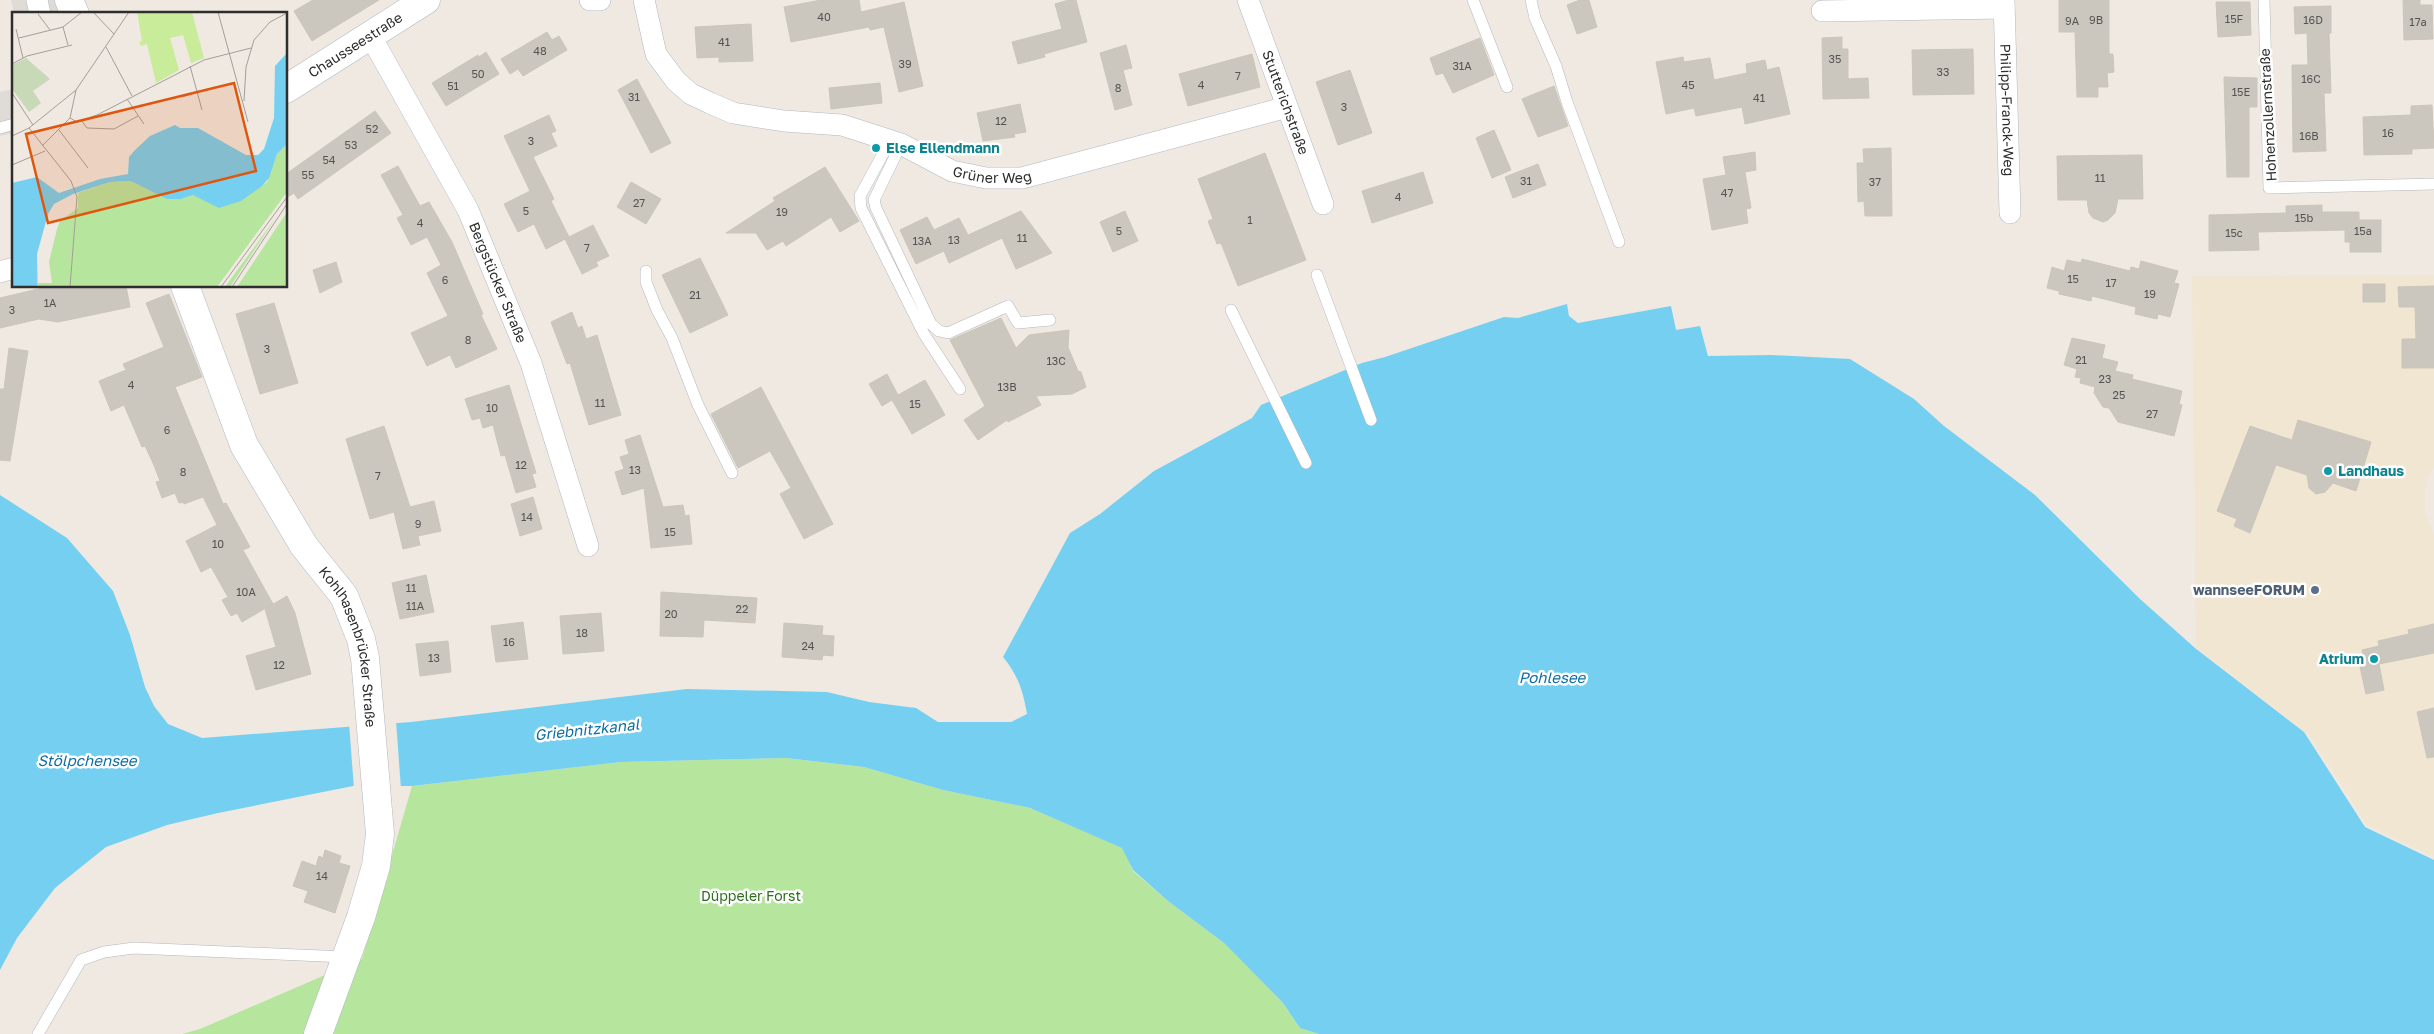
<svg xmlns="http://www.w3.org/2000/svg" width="2434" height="1034" font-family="'Golos Text',sans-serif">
	<rect width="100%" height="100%" fill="#efe9e1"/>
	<path fill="#f0e6d1" d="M2434,275V468L2426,481L2425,498V515L2434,533V857L2367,825L2310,736L2196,647L2192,276Z"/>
	<path fill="#b6e59e" d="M786,758L864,767L943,790L1030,808L1123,848L1133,871L1168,901L1224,943L1283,1003L1300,1028L1319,1034H182L200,1029L362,959L412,786L621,762Z"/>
	<path fill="#dfdcd8" d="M11,0H69L75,14H14Z
		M14,89V133L0,136V92Z"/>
	<path fill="#75cff0" d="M1567,304L1569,316L1578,323L1671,306L1676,330L1700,326L1708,356L1771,355L1850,359L1914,399L1944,426L2035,495L2140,599L2195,648L2304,732L2365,827L2434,860V1034H1319L1300,1028L1283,1003L1224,943L1168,901L1133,870L1122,848L1030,808L943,790L864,767L786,758L621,762L412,786H353L218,813L167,825L106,847L55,888L17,938L0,970V495L67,538L113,591L130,635L145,687L154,706L168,724L202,738L411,722L687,689L827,692L869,702L916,708L938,722H1011L1027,714C1023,691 1018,675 1003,657L1070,533L1100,514L1154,471L1252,418L1261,405L1362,363L1385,357L1504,317L1518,318Z"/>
	<path fill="#efe9e1" d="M396,721L401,789H354L349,723Z"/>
	<path fill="#cbc7bf" stroke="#cbc5ba" d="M313,0H379L312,41L294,11Z
		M821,0H859L861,12L904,2L923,86L899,92L884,27L870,30L869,27L791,42L784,7Z
		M1069,0H1076L1087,42L1044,54L1045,57L1018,64L1012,42L1062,29L1055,4Z
		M1580,0H1589L1597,27L1577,34L1567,5Z
		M2059,0H2109V54H2113L2114,72L2107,73L2108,87H2098V97H2077L2075,32H2059Z
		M2403,0H2420V5H2432L2433,39L2404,40Z
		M2216,2H2250L2251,35L2218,37Z
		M2331,6V33H2329L2331,93H2324L2326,151L2293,152L2292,65H2308L2307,33L2295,34L2294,7Z
		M751,24L753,61L719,62V57L697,58L695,27Z
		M547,32L552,40L559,36L567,50L523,76L518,69L510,74L501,59Z
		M1842,37V49H1848V79L1868,78L1869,98L1823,99L1822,38Z
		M1480,38L1494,75L1453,93L1443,73L1436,75L1430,58Z
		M1126,45L1132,68L1123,70L1132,105L1115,110L1100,53Z
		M1973,49L1974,94L1913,95L1912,50Z
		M486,52L499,74L446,106L432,83L478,55L479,57Z
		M1252,54L1260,87L1188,106L1179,74Z
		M1683,57L1684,62L1710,58L1714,80L1747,73L1746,64L1765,60L1767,70L1779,67L1790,114L1745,124L1742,107L1696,116L1694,108L1666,114L1656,62Z
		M1350,70L1372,133L1338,145L1316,82Z
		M2224,77L2257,78V107H2249V177H2227Z
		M637,79L671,143L651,153L618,90Z
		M880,83L882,103L831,109L829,88Z
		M1554,86L1568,126L1538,137L1522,99Z
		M1020,104L1026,132L1014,134L1015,137L983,141L977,113Z
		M2432,105L2434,148L2412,149V154L2364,155L2363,117L2411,115V106Z
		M375,111L391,133L298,199L294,193L286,198V174Z
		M549,115L556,131L551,133L557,146L533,157L554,199L551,201L569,237L546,249L534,224L518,232L504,204L530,191L504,136Z
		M1494,130L1511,170L1492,178L1476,138Z
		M1891,148L1892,216H1865L1864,201L1858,202L1857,163H1864L1863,149Z
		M1755,152L1756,170L1745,172L1751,208L1746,209L1748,223L1712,230L1703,179L1726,175L1723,157Z
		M1265,153L1306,260L1238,286L1221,243L1217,244L1208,221L1213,219L1198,179Z
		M2142,155L2143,199H2118L2115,213L2108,220L2103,222L2093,218L2089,213L2087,200H2058L2057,156Z
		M1538,164L1546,185L1513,198L1505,177Z
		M398,166L420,206L429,202L452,242L483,314L481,315L497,349L456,368L450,355L427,366L411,333L448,316L427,273L441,265L427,237L411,245L397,218L403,215L381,175Z
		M825,167L859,221L840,232L831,217L786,246L783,241L767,250L756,233H726L775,201L773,198Z
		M1423,172L1433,203L1372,223L1362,191Z
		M631,182L661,199L646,224L617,207Z
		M2322,205V212H2359V220H2381V252H2350V242H2345V230L2258,232L2259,250L2209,251V215L2286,213V206Z
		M1021,211L1052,253L1016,269L1002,238L949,263L944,251L916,264L900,230L927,217L934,230L959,218L968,235Z
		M1125,211L1138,241L1113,252L1100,222Z
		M593,225L609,256L596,262L598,266L582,274L565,239Z
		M700,258L728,315L690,333L662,275Z
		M2082,259L2130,271L2131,267L2139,269L2141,261L2178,271L2174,283L2179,284L2170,317L2158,314L2157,319L2135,314L2136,307L2092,296L2091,301L2059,294V291L2047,288L2052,267L2064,271L2067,260L2081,263Z
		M336,262L342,282L320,293L313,270Z
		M2363,284H2385V302H2363Z
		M42,286H126L130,307L58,322L39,319L0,328V298L42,288Z
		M2434,286V368H2402V339H2416L2415,307H2399L2398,287Z
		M169,294L202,377L175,387L223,504L226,503L250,547L243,550L273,604L242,622L237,613L231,616L222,600L228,597L211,567L201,572L186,541L217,525L203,497L184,504L183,502L179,503L175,493L162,498L156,482L160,481L153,463L145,446L142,447L124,405L111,411L99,381L126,370L123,364L164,347L146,303Z
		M274,303L298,383L260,394L236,314Z
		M572,312L578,328L582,326L586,339L597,335L621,415L589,425L570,363L567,364L551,322Z
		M1001,318L1016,348L1029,335L1069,330L1068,347L1078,371L1081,372L1086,387L1072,394L1036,396L1041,405L1008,422L1007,420L978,440L964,420L985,406L950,340Z
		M2072,338L2105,345L2102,358L2118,362L2115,371L2133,375L2132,379L2182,391L2179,404L2182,405L2174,436L2118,422L2109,408L2103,407L2094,393L2095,387L2080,383L2081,378L2075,377L2077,369L2064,365Z
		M9,348L28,351L10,461L0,460V389H4Z
		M887,374L898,395L925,380L945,415L912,434L892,400L882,406L869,384Z
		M509,385L536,473L532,474L536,487L516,493L505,455L501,456L493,425L483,428L480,418L472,420L465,399Z
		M761,387L833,524L804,539L780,494L791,488L770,451L738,468L711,414Z
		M2298,420L2371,442L2356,491L2333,483L2325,492L2316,494L2309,488L2307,475L2276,465L2250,533L2234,526L2237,519L2217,511L2250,426L2292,440Z
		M384,426L410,507L434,501L441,531L418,536L420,545L403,549L394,512L370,519L346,439Z
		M640,435L663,507L683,505L685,516L689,515L692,544L651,548L644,488L622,495L615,472L624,469L620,457L629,454L625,440Z
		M533,497L542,529L520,536L511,504Z
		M426,575L434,612L400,619L392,583Z
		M661,592L757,598L755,623L704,620L703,637L660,636Z
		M287,596L295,613L311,674L256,690L246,656L276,647L265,609Z
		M601,613L604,651L563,654L560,616Z
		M523,622L528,659L496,662L491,626Z
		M784,623L823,626L822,635L834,636L833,656L823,655L822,660L782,657Z
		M2434,624V653L2379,664L2384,690L2366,694L2360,667L2365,666L2362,650L2379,646L2378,641L2409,634L2408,630Z
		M448,641L451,672L420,676L416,644Z
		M2434,708V757L2427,758L2417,712Z
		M325,850L341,856L339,863L350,866L335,913L304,902L308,891L293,886L302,861L316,866L319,856L323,858Z"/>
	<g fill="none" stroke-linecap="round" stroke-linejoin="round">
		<g stroke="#b4b7c1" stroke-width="12">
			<path id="lane" d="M1473,0L1507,87
				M1531,0L1535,18L1556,66L1567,102L1619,242
				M2264,0L2269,188L2434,184
				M0,128L14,124
				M890,141L860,196L861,208L924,334L960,389
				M901,144L874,200L876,208L931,324L939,331L948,333L1008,306L1018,323L1050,320
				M646,271V282L657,310L672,338L698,405L732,473
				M1317,275L1371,420
				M1231,310L1306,463
				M38,1034L81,960L104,952L134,948L346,957"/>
		</g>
		<g stroke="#b4b7c1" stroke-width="22">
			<g id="street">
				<path d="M37,0L40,14"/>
				<path d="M590,0H600"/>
				<path id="s1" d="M644,0L656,54L676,81L691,94L710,103L733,113L784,121L842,125L901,144L952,171L986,178H1022L1287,107"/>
				<path id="s2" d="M1248,0L1323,204"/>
				<path id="s3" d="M2004,0L2010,213"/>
				<path d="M1822,11L2004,8"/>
				<path id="s4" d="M370,35L468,210L531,363L588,546"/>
				<path d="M0,272L14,268"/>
			</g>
		</g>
		<g stroke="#b4b7c1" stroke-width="29">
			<g id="secondary">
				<path d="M69,0L75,14"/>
				<path id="s5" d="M286,89L426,0"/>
				<path id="s6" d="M185,286L244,445L304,546L344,596L361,639L365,658L380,834L376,866L361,917L318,1034"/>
			</g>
		</g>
		<use href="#lane" stroke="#fff" stroke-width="11"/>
		<use href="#street" stroke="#fff" stroke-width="21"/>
		<use href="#secondary" stroke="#fff" stroke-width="28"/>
	</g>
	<g fill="#0f9aa8" stroke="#fff" stroke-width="2">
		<circle cx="876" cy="148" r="5"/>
		<circle cx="2328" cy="471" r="5"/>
		<circle cx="2374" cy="659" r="5"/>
	</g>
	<circle fill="#5c6f8a" stroke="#fff" stroke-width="2" cx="2315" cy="590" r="5"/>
	<g text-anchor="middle" stroke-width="5" stroke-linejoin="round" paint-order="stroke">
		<g font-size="11" fill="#555452">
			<text x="824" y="21">40</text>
			<text x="2234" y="23">15F</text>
			<text x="2096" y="24">9B</text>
			<text x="2313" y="24">16D</text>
			<text x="2072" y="25">9A</text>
			<text x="2418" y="26">17a</text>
			<text x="724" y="46">41</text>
			<text x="540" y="55">48</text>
			<text x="1835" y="63">35</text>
			<text x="905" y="68">39</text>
			<text x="1462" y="70">31A</text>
			<text x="1943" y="76">33</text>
			<text x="478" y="78">50</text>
			<text x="1238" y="80">7</text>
			<text x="2311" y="83">16C</text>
			<text x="1201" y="89">4</text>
			<text x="1688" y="89">45</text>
			<text x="453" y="90">51</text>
			<text x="1118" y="92">8</text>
			<text x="2241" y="96">15E</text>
			<text x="634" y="101">31</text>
			<text x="1759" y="102">41</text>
			<text x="1344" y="111">3</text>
			<text x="1001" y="125">12</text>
			<text x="372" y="133">52</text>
			<text x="2388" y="137">16</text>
			<text x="2309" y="140">16B</text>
			<text x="531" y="145">3</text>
			<text x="351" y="149">53</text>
			<text x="329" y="164">54</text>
			<text x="308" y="179">55</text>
			<text x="2100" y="182">11</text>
			<text x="1526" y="185">31</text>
			<text x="1875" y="186">37</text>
			<text x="1727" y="197">47</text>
			<text x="1398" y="201">4</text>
			<text x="639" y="207">27</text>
			<text x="526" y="215">5</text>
			<text x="782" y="216">19</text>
			<text x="2304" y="222">15b</text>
			<text x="1250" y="224">1</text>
			<text x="420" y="227">4</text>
			<text x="1119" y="235">5</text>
			<text x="2363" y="235">15a</text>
			<text x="2234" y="237">15c</text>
			<text x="1022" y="242">11</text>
			<text x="954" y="244">13</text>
			<text x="922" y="245">13A</text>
			<text x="587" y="252">7</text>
			<text x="2073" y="283">15</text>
			<text x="445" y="284">6</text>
			<text x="2111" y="287">17</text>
			<text x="2150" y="298">19</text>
			<text x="695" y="299">21</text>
			<text x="50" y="307">1A</text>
			<text x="12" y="314">3</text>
			<text x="468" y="344">8</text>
			<text x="267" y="353">3</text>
			<text x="2081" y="364">21</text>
			<text x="1056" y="365">13C</text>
			<text x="2105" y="383">23</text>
			<text x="131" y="389">4</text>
			<text x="1007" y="391">13B</text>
			<text x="2119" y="399">25</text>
			<text x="600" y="407">11</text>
			<text x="915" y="408">15</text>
			<text x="492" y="412">10</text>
			<text x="2152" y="418">27</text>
			<text x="167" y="434">6</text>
			<text x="521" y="469">12</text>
			<text x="635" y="474">13</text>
			<text x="183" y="476">8</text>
			<text x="378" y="480">7</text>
			<text x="527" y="521">14</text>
			<text x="418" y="528">9</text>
			<text x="670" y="536">15</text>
			<text x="218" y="548">10</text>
			<text x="411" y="592">11</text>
			<text x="246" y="596">10A</text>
			<text x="415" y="610">11A</text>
			<text x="742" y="613">22</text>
			<text x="671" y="618">20</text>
			<text x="582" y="637">18</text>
			<text x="509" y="646">16</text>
			<text x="808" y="650">24</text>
			<text x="434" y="662">13</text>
			<text x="279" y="669">12</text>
			<text x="322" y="880">14</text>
		</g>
		<g font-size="14" fill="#2e2e2e" stroke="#fff">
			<text dy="5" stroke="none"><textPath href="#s5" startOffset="82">Chausseestraße</textPath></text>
			<text dy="5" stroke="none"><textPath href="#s2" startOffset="109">Stutterichstraße</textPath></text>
			<text dy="5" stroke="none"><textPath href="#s3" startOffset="110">Philipp-Franck-Weg</textPath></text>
			<text transform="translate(2268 115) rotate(-93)" y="5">Hohenzollernstraße</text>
			<text dy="5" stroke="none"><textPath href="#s1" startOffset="425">Grüner Weg</textPath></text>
			<text dy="5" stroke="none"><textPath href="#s4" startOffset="279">Bergstücker Straße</textPath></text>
			<text dy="5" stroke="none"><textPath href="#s6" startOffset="401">Kohlhasenbrücker Straße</textPath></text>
		</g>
		<g font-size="14" font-weight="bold" fill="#0d838f" stroke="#fff" text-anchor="start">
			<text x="886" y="153">Else Ellendmann</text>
			<text x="2338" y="476">Landhaus</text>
			<text x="2364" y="664" text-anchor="end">Atrium</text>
		</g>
		<g font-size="14" font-weight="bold" fill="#4e5e75" stroke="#fff" text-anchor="end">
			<text x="2305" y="595">wannseeFORUM</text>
		</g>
		<g font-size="14" fill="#2c6e1b" stroke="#fff">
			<text x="751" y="901">Düppeler Forst</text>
		</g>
		<g font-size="15" font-style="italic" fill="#0d6fa3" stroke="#fff">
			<text x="1552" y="683">Pohlesee</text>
			<text transform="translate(587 730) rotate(-6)" y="5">Griebnitzkanal</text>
			<text x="87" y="766">Stölpchensee</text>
		</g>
	</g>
	<g transform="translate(12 12)">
		<rect width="275" height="275" fill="#efe9e1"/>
		<path d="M275,132V180L205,275H17L25,242L26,271H40L37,250L45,217L48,209L66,196V181L98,170L119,169L128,171L155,186L169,187L181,183L209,193L227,189L255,170L265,142ZM275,200V275H225ZM265,204L218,275H213Z" fill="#b6e59e"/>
		<path d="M14,46L38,67L21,79L29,91L17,100L0,77V53Z" fill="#c8d9b8"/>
		<path d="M125,0H180L192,46L179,51L171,23L158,26L167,58L144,71L135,32L129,34L127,30L130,29Z" fill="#c9ec9a"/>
		<path d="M275,41V132L265,142L257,166L250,174L229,189L207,196L181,183L169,187H155L119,169L98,170L61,182L42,192L36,202L25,242V275H0V171L25,165L47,181L88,167L116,162L117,145L123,138L138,124L163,113L168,116H186L234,143H246L252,137L262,106L263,54Z" fill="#75cff0"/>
		<path fill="none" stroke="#a29e99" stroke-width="1" d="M81,0L102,22M206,0L236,110M26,2L38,18M51,15L70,0M4,17L11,46M7,26L51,15L56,33M94,35L120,84M0,52L15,44L60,33M178,54L190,98M0,81L21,113M170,85L186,80M115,87L132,112M232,89L234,55L242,28L258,10L275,1M58,106L65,110L85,103L192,48L239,36M69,108L75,116L102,117L126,104M17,116L59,169L65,185L58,275M47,118L76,156M0,124L17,116L64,78M30,134L58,106L64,78L117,0M0,153L33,139M209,275L275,185M220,275L275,192"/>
		<path fill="#df570e" fill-opacity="0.15" stroke="#df570e" stroke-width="2.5" d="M222,71L244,159L36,211L14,122Z"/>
		<rect width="275" height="275" fill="none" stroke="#2e2e2e" stroke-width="2.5"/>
	</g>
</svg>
